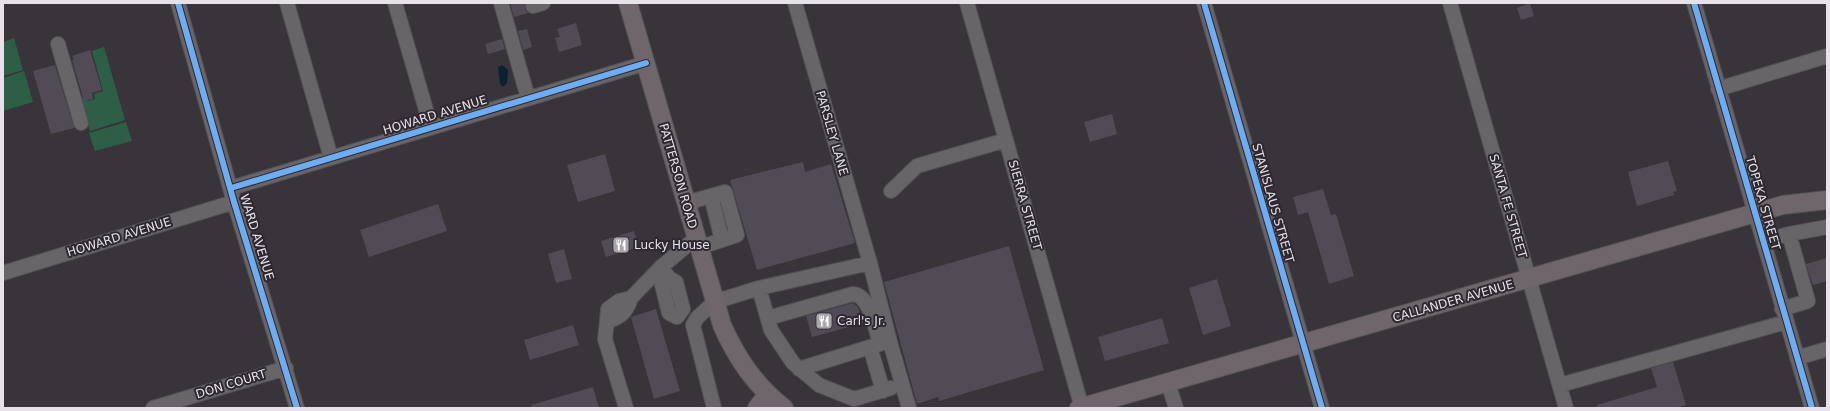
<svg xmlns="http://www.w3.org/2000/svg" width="1830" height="411" font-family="'DejaVu Sans',sans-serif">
	<rect width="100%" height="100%" fill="#383439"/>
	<path fill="#2d5e46" d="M14,38L23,70L3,76V42Z
		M104,47L125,120L90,131L80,98L86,96L88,101L95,99L94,94L103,91L92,51Z
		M24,71L33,102L3,111V78Z
		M126,122L132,141L95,151L89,133Z"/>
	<path fill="#0a2234" d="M502,65L508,70L507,83L503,87L500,84L498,67Z"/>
	<path fill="#514b56" d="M510,3H525V9L528,13L514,17Z
		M1530,3L1534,16L1521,20L1517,8Z
		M576,23L582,45L559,52L555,38L560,37L557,29Z
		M527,29L532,47L523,50L518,31Z
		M502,39L505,49L488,54L485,44Z
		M90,50L102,90L92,93L93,99L84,101L72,60H74L72,56Z
		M55,65L74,128L51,134L33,71Z
		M1112,114L1117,134L1090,142L1084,122Z
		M605,154L615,191L578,202L567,165Z
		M1668,161L1677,191L1673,192L1674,195L1637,206L1628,172Z
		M803,162L805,172L831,164L855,243L757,270L730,180Z
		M1323,189L1331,215L1336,214L1354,276L1329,284L1308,212L1298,215L1293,197Z
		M438,204L447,231L369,257L360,230Z
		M634,231L639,247L606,257L601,241Z
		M1009,246L1044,370L939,401L938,397L917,404L884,282Z
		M564,249L572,279L556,283L548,254Z
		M1827,258V281L1813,285L1806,264Z
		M1217,279L1231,326L1203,335L1189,288Z
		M853,303L858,307L863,323L812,337L806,316Z
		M656,309L680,391L654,399L631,317Z
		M1162,318L1169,343L1105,361L1098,337Z
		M573,325L579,345L530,360L524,340Z
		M1673,362L1686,405L1676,408H1597V405L1657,387L1651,368Z
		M593,387L599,408H532L531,405Z"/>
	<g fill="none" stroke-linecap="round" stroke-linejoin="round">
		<g stroke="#535055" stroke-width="16">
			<path id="minor" d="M178,3L234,202L297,408
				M287,3L331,158
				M395,3L431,127
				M501,3L528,98
				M795,3L870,263
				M967,3L1082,408
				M1204,3L1322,408
				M1450,3L1566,408
				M1694,3L1812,408
				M533,6L543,3
				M58,44L81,123
				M1718,89L1827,56
				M231,188L646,63
				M891,191L917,166L1006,140
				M711,196L722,240
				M686,203L725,192L737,235L698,248
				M1763,241L1789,234L1827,227
				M661,267L669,278L676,282L683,309L677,317L669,313L662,285L669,278
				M3,273L234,202
				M759,288L771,330L793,363L819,385L854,399L891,388
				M631,298C627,311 621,318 607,321L608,309L619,301L631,298L661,267L696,238
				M1782,309L1808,301L1789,234
				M768,318L853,294C870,295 876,331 880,344L870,347L883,391
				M607,321L605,339L626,408
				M1797,358L1827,349
				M799,369L870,347
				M1168,383L1176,408
				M1560,385L1786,322
				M153,408L286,368
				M714,408L693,325L697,318L714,302L759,288L870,263L890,342L909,408"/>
		</g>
		<g stroke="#535055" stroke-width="20">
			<path id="major" d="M628,3L722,325C737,359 755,385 784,408
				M757,408L767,395
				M1079,408L1783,205L1827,200"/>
		</g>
		<use href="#minor" stroke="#686569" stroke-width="14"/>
		<use href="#major" stroke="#6e666a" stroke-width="18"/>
		<g stroke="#2e2831" stroke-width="8">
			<path id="cycleway" d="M178,3L234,202L297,408
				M1204,3L1322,408
				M1694,3L1812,408
				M231,188L646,63"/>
		</g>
		<use href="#cycleway" stroke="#6dadf4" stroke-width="6"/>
	</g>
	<defs>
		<g id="restaurant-square" transform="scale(0.9)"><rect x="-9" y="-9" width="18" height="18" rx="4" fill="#a9a5ab" stroke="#2e2831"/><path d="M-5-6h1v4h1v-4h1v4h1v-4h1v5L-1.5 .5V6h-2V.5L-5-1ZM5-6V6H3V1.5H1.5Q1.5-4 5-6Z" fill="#fff"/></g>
	</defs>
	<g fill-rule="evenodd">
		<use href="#restaurant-square" x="621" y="245"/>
		<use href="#restaurant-square" x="824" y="321"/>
	</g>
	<g text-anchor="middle" stroke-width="4" stroke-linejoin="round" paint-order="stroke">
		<g font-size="12" fill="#e6e2e8" stroke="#2e2831">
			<text transform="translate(435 115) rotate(-17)" y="4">HOWARD AVENUE</text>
			<text transform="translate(832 133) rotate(74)" y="4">PARSLEY LANE</text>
			<text transform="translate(678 176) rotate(74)" y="4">PATTERSON ROAD</text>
			<text transform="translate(1273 203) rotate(74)" y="4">STANISLAUS STREET</text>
			<text transform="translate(1763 203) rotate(74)" y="4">TOPEKA STREET</text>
			<text transform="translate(1025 205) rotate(74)" y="4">SIERRA STREET</text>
			<text transform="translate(1508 206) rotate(74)" y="4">SANTA FE STREET</text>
			<text transform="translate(119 237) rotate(-17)" y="4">HOWARD AVENUE</text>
			<text transform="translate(257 237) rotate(73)" y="4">WARD AVENUE</text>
			<text transform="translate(1453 301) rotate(-16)" y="4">CALLANDER AVENUE</text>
			<text transform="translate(231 384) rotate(-17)" y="4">DON COURT</text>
		</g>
		<g font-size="12" fill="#e6e2e8" stroke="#2e2831" text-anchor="start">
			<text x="634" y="249">Lucky House</text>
			<text x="837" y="325">Carl's Jr.</text>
		</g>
	</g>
	<rect width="1830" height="411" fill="none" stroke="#e6e2e8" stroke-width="8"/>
</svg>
